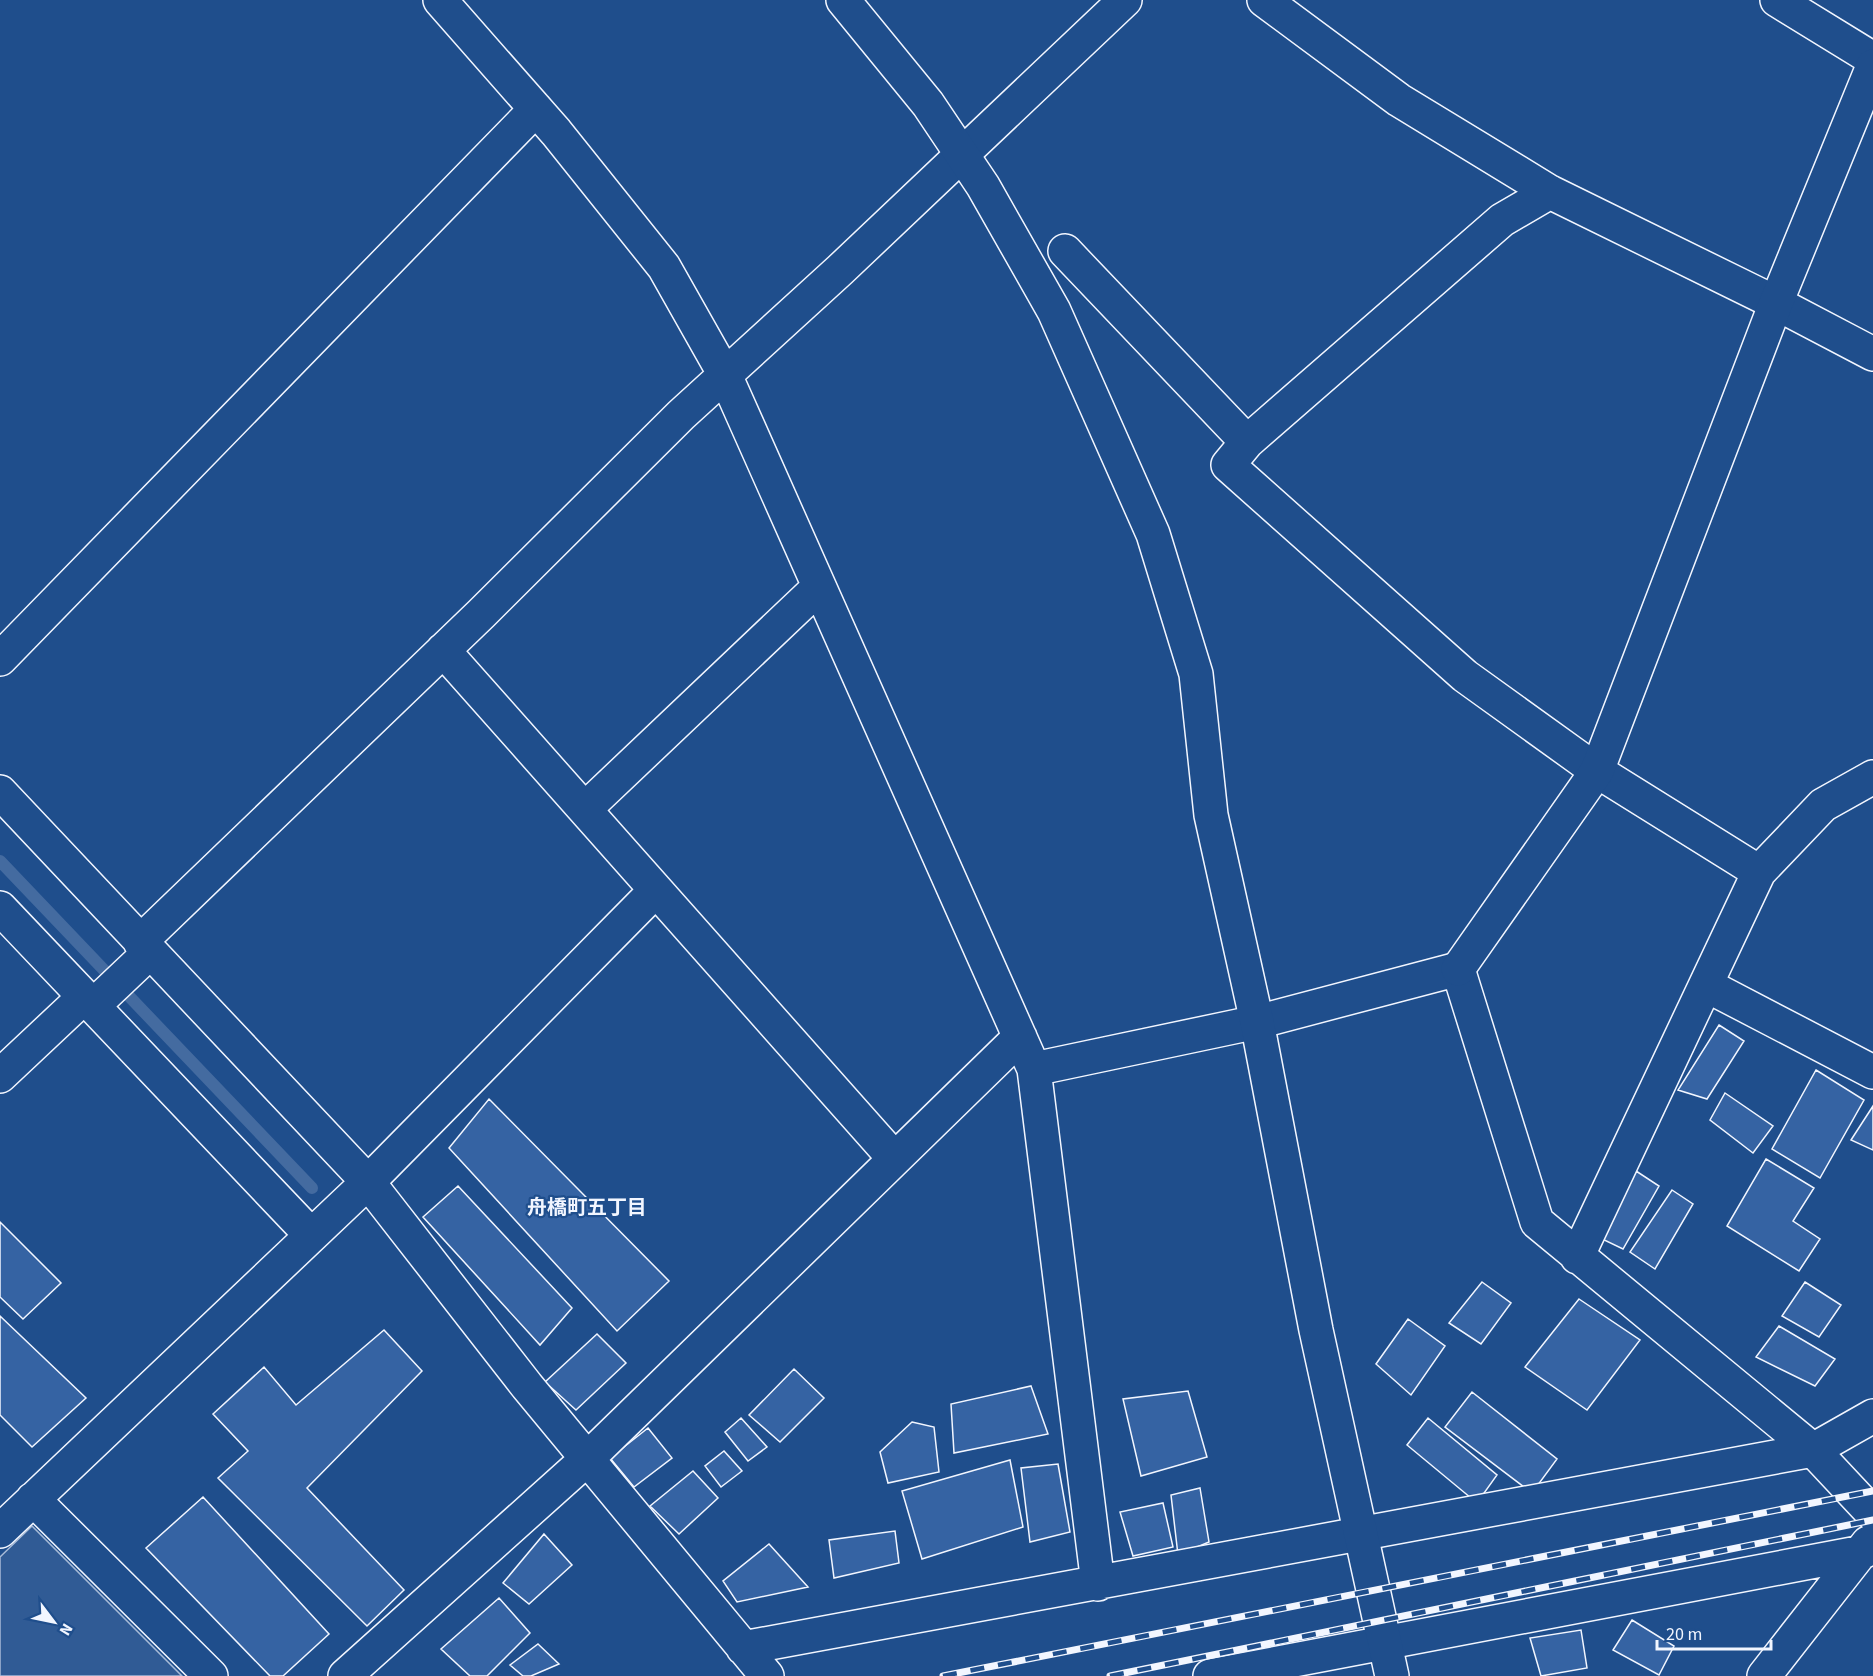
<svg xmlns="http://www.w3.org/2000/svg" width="1873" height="1676" font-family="'Source Sans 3','Noto Sans JP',sans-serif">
	<rect width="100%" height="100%" fill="#1f4e8c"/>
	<path fill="#305b95" stroke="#a8bbd7" stroke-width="1.5" d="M32,1526L182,1676H0V1557Z"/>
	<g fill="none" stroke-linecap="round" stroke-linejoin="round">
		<path stroke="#446ba0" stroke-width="12" d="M0,861L312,1188"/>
	</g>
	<path fill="#3563a3" stroke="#f2f6ff" stroke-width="1.5" d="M1719,1025L1744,1041L1707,1099L1678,1090Z
		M1816,1070L1864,1100L1820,1178L1772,1149Z
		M1725,1093L1773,1126L1753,1153L1710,1120Z
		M489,1099L669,1281L617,1331L449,1148Z
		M1873,1106V1150L1851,1140Z
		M1766,1159L1814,1188L1793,1221L1820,1239L1799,1271L1727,1226Z
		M1636,1171L1659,1186L1623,1249L1600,1238Z
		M458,1186L572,1308L540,1345L423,1217Z
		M1672,1190L1693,1204L1655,1269L1630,1252Z
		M0,1222L61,1283L23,1319L0,1297Z
		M1482,1282L1511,1303L1481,1344L1449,1323Z
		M1805,1282L1841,1305L1819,1337L1782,1316Z
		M1579,1299L1640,1340L1587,1410L1525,1367Z
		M0,1316L86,1398L32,1447L0,1415Z
		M1408,1319L1445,1346L1411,1395L1376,1364Z
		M1779,1326L1835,1359L1815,1386L1756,1357Z
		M384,1330L422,1371L307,1488L404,1590L367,1626L218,1478L248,1451L213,1414L264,1367L296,1405Z
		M597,1334L626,1363L576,1410L545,1382Z
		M794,1369L824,1398L780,1442L749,1415Z
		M1031,1386L1048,1434L954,1453L951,1404Z
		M1188,1391L1207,1457L1141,1476L1123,1399Z
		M1472,1392L1557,1459L1532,1493L1445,1427Z
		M741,1418L767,1447L748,1461L725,1432Z
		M1428,1418L1497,1475L1477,1503L1407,1445Z
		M912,1422L934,1427L939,1472L888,1483L880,1452Z
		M648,1428L672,1458L634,1487L610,1458Z
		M724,1451L742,1471L721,1487L705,1466Z
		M1010,1460L1023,1527L922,1559L902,1491Z
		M1058,1464L1070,1532L1030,1542L1021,1468Z
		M693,1471L718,1498L679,1534L650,1506Z
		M1200,1488L1209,1542L1178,1555L1171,1495Z
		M203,1497L329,1634L283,1676H270L146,1548Z
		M1163,1503L1173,1547L1133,1556L1120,1512Z
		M895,1531L899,1563L834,1578L829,1540Z
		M544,1534L572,1565L529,1604L503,1583Z
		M769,1544L808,1587L737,1602L723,1581Z
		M499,1598L530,1633L487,1676H470L441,1649Z
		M1632,1620L1674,1646L1659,1675L1613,1650Z
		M1581,1630L1587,1668L1541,1676L1530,1638Z
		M538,1644L559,1664L531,1676H523L510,1665Z"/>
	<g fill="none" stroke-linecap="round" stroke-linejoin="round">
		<g stroke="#f2f6ff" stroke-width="36">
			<path id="street" d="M440,0L556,132L664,267L725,375L1034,1069L1098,1584
				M1264,0L1399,100L1550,192L1776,303L1873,354
				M1777,0L1873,59
				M1550,192L1502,220L1247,442L1228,465L1465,676L1597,771L1759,872
				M1065,251L1247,442
				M443,650L894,1158
				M0,659L536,109
				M0,792L368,1182L527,1386L767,1676
				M585,809L819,587
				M0,908L311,1235
				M140,942L481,614L681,415L840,270L1125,0
				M1706,985L1873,1072
				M93,1006L150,952
				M1034,1069L1257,1022L1458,969L1537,1222L1813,1450L1873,1514
				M0,1076L84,997
				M1577,1257L1759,872L1823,805L1873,777
				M33,1499L211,1676
				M0,1531L368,1182L656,890
				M743,1648L1813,1450L1873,1416
				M345,1676L587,1459L1020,1037
				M1210,1676L1863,1552
				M1764,1676L1868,1543"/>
		</g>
		<g stroke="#f2f6ff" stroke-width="36">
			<path id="secondary" d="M843,0L928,104L983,186L1054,311L1153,534L1196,674L1211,815L1257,1022L1316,1330L1392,1676
				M1458,969L1597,771L1776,303L1873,66"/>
		</g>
		<use href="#street" stroke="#1f4e8c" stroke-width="33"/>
		<use href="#secondary" stroke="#1f4e8c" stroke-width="33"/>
		<g stroke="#f2f6ff" stroke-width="7">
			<path id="rail" d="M943,1676L1873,1491
				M1110,1676L1873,1520"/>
		</g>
		<use href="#rail" stroke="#1f4e8c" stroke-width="4.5" stroke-dasharray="14" stroke-linecap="butt"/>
	</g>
	<g text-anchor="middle" stroke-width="4.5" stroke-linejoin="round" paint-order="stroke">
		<g font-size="20" font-weight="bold" fill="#f2f6ff" stroke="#1f4e8c">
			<text x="587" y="1214">舟橋町五丁目</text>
		</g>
	</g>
	<g transform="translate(54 1622) rotate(122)" stroke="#1f4e8c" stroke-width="4.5" paint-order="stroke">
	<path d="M0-4.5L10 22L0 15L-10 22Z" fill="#f2f6ff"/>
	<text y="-9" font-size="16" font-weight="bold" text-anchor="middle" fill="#f2f6ff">N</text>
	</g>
	<path d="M1657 1640v9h114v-9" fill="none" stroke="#f2f6ff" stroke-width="3"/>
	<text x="1666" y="1640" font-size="18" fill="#f2f6ff" stroke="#1f4e8c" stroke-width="4.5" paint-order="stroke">20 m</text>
</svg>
